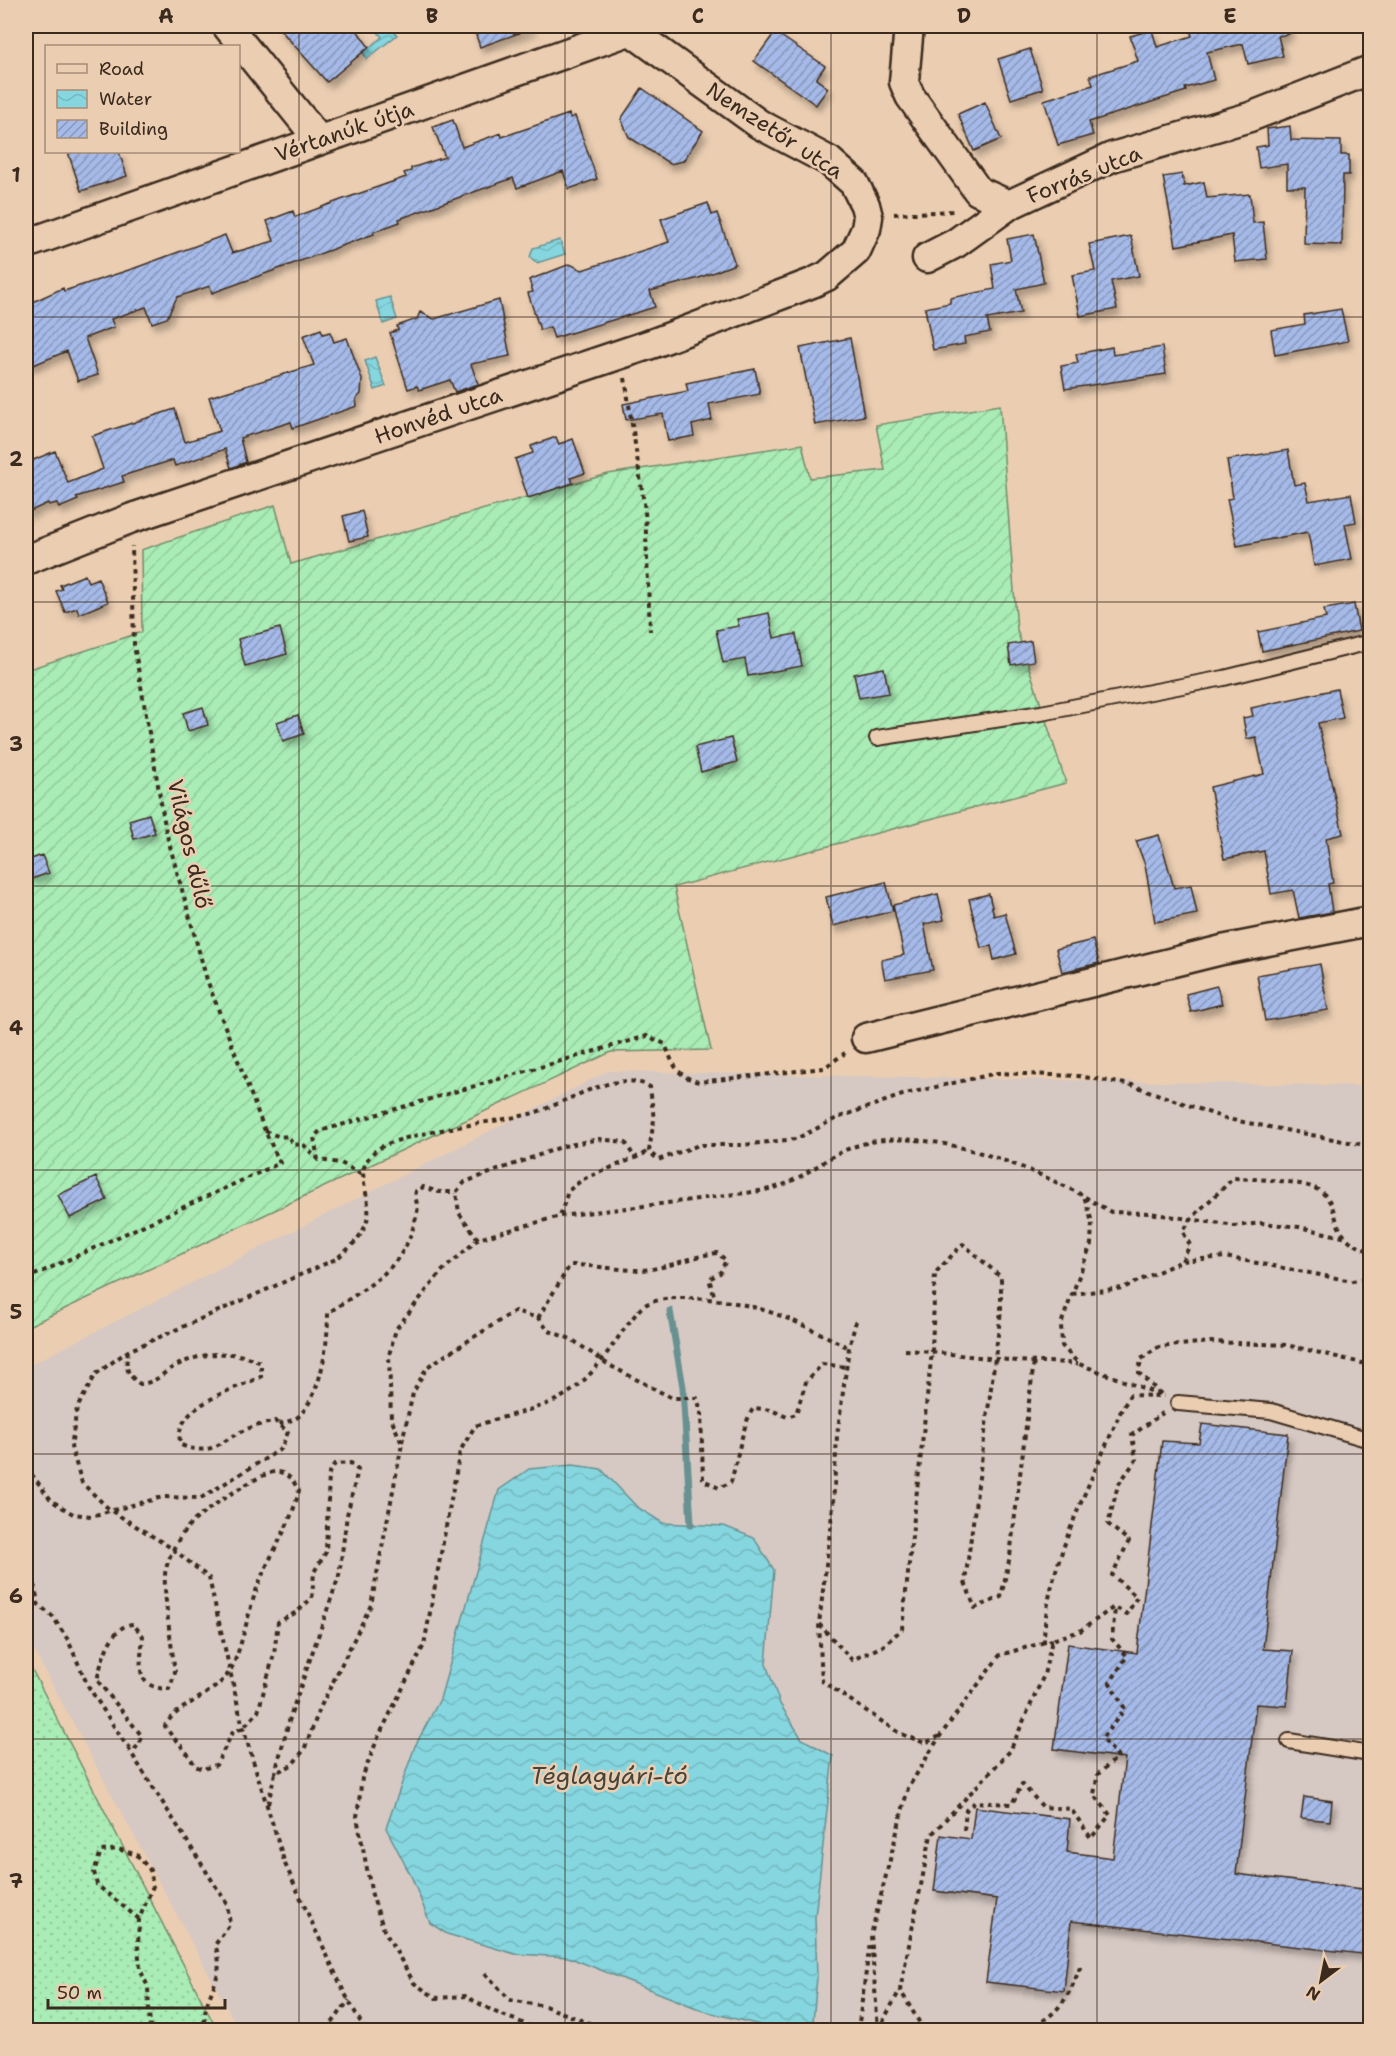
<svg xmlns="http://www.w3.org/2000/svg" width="1396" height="2056" font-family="'Shantell Sans',sans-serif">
	<defs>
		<pattern id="grass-dots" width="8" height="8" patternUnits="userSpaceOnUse" patternTransform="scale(1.5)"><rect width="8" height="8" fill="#a9ecb6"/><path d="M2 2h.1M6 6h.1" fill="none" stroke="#92cb9c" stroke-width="1.8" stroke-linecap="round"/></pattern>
		<pattern id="garden-furrows" width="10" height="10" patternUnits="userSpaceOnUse" patternTransform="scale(1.5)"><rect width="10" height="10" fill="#a9ecb6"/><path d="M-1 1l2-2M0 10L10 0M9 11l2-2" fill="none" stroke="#92cb9c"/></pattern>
		<pattern id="water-waves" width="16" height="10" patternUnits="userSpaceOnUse" patternTransform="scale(1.5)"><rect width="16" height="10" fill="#85d6df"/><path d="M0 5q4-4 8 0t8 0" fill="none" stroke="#74b8bf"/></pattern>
		<pattern id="building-hatch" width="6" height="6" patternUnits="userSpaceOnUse" patternTransform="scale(1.5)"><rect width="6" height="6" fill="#a5bae8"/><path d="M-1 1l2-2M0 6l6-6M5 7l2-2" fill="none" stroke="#8897bb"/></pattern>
		<filter id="shadow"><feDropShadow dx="3.5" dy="6" stdDeviation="3" flood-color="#0004"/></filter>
	</defs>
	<rect width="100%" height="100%" fill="#ebceb2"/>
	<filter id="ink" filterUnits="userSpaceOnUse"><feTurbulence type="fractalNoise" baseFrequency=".0167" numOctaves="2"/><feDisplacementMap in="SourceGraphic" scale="12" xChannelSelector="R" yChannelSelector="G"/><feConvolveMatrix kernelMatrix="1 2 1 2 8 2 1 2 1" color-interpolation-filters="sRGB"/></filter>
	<g filter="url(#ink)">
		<path fill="#d6c8c2" d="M608,1071L1370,1086V2030H239L26,1636V1367Z"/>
		<path fill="url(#grass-dots)" stroke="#728b6a" stroke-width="1.5" d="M26,1658L217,2030H26Z"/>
		<path fill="url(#garden-furrows)" stroke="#728b6a" stroke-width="1.5" d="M1000,405L1017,630L1066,783L674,887L711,1050L611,1052L26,1327V670L142,632L141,550L275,505L291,564L608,474L802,444L810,478L885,470L876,425Z"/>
		<path fill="url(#water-waves)" stroke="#679192" stroke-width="1.5" d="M373,26H389L397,35L367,59L363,53L382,37Z
			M560,240L565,254L537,263L530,257L533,248Z
			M390,297L397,319L383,324L376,301Z
			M375,357L386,386L375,390L365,361Z
			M573,1465L601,1469L637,1507L663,1523L724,1526L754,1538L774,1570L766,1664L780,1704L802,1739L833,1756L815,1917L817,1977L813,2022L797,2030H780L704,2011L568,1957L515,1954L447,1934L430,1923L412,1878L386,1828L415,1746L440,1699L499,1490L529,1469Z"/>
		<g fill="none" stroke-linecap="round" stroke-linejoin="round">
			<path stroke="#679192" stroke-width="7" d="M670,1311L683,1387L691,1524"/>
		</g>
		<path fill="url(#building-hatch)" stroke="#3b2a1e" stroke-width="1.5" filter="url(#shadow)" d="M277,26H354L369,47L327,82Z
			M473,26H532L533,28L480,47Z
			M1189,26H1289V34L1278,36L1283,56L1248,64L1243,44L1207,52L1214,80L1185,88L1186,91L1089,122L1093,135L1058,145L1044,100L1093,85L1090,76L1138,61L1130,36L1152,30L1157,47L1192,36Z
			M775,32L825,66L816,79L828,88L816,105L754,61Z
			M1030,49L1043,89L1011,99L998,59Z
			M642,88L703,131L683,161L670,164L629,137L621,119Z
			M985,102L1001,139L974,151L958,114Z
			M569,114L570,118L575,116L597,179L569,189L563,171L517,188L513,178L399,219L400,222L373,232L374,234L259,276L212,293L210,286L177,297L167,318L152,323L146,307L111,319L114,327L85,338L98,375L78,381L67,351L31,366L30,363L26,365V305L63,288L64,291L135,268L225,235L232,253L274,241L267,221L293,211L295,217L338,201L406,177L404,173L411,171V168L445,157L433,127L453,120L462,147L501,133L502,137Z
			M1290,126L1291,140L1341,141V155H1349V175H1343L1342,245L1304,244L1305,187H1287V164L1259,168L1256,147L1268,145L1267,129Z
			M68,152H119L127,176L81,191Z
			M1182,174L1184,186L1204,182L1207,198L1250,194L1253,223L1263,222L1267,259L1235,262L1232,235L1176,246L1163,177Z
			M708,203L712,215L717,213L735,264L699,278L650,291L655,307L554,338L550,327L540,330L528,293L533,292L529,280L570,264L582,270L669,242L661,219Z
			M1034,234L1044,283L1016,289L1021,313L987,319L990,332L964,337L965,344L933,350L925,308L950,303V298L995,289L991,264L1011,260L1007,239Z
			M1131,236L1139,276L1111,281L1117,309L1080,316L1072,275L1095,271L1089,244Z
			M499,300L510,356L471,364L478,384L455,392L450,380L419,390L417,386L408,389L390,333L398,330L397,326L417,319L420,312L434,319Z
			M1341,309L1348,341L1275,355L1271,330L1305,324L1304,315Z
			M321,329L323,334L330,332L334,342L347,338L362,379L361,394L356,399L357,406L293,428L291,422L240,438L246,462L231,468L225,449L175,466L173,460L122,476L124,482L76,497L78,500L59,508L57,503L49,505L48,503L26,513V463L55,451L68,483L103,469L92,436L175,409L185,442L220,431L209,397L314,365L303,336Z
			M850,338L864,416L815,425L800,348Z
			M1112,347L1113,355L1162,347L1166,374L1065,389L1061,366L1078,363L1076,354Z
			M755,369L760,394L709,404L712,420L692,425L694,436L668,441L663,414L626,420L623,404L688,391L686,383Z
			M556,437L559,444L573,439L585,473L571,478L573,483L528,498L515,459L533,453L531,446Z
			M1288,450L1294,485L1305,483L1309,501L1351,494L1356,522L1345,524L1352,559L1314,566L1308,532L1237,546L1227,499L1233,498L1227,460Z
			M362,511L368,537L349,541L343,516Z
			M85,575L88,582L98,578L108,602L79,614L77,608L65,612L56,591L62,589L60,585Z
			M1354,604L1359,631L1262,651L1258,632L1326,618L1324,609Z
			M769,613L774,638L796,634L802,666L748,676L745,659L723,663L716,630L739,626L737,619Z
			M280,628L287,654L245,666L238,639Z
			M1031,641L1034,661L1011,665L1008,645Z
			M884,668L889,693L859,698L854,674Z
			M1337,689L1343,718L1318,723L1343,834L1326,838L1333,883L1328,884L1332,912L1299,918L1293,890L1271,894L1264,851L1224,859L1210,787L1264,774L1256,737L1247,739L1243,718L1253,716L1251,708Z
			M203,707L208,725L188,731L183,713Z
			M298,715L304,734L283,741L277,722Z
			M731,738L737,762L701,772L695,747Z
			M149,814L155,833L134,839L129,820Z
			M1159,835L1174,888L1191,885L1197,914L1155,922L1145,865L1136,841Z
			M42,855L49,873L31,879L26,861Z
			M886,882L893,911L833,926L826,897Z
			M938,894L944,920L924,924L933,970L885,979L881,960L904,955L893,905Z
			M989,894L994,916L1005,913L1016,954L994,960L991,946L981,948L969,899Z
			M1093,940L1099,963L1062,972L1056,949Z
			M1320,964L1328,1010L1265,1021L1257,975Z
			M1217,986L1222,1004L1191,1012L1186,994Z
			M96,1177L107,1200L70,1218L58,1195Z
			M1202,1424L1288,1434L1263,1649L1293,1651L1287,1706L1256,1704L1236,1874L1371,1890V1955L1071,1921L1064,1991L986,1982L997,1899L934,1891L941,1835L971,1839L975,1807L1070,1819L1067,1852L1113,1858L1125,1758L1054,1749L1068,1644L1137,1653L1162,1441L1199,1443Z
			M1304,1797L1332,1801L1330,1821L1301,1818Z"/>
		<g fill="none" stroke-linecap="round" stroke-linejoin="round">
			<g stroke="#3b2a1e" stroke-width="18">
				<path id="service" d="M877,738L1041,713L1224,678L1370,642
					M1178,1403L1271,1411L1370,1440
					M1289,1741L1370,1754"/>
			</g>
			<g stroke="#3b2a1e" stroke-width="33">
				<path id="minor" d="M227,26L319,140
					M909,26L904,82L910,96L978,191L1009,205
					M26,244L629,31
					M927,258L956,243L1009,205L1112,157L1250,117L1370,70
					M26,560L132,518L654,343L812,283L827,276L856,251L866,229L868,217L865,205L854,183L829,161L759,124L624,26
					M866,1038L1222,950L1370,921"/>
			</g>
			<path stroke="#3b2a1e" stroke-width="4" stroke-dasharray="4.5 4.5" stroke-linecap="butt" d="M894,214L955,211
				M625,378L645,510L650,631
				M265,1131L280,1137L288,1136L293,1145L303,1144L318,1160L341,1163L362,1175
				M318,1160L314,1137L320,1131L647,1036L665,1044C673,1064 676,1076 699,1082L824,1068L845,1053
				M1085,1197L1111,1212L1149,1213L1235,1226L1263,1223L1299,1227L1347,1238
				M560,1216C611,1210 662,1204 713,1197C736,1193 764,1193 785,1184C809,1174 828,1156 853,1147C921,1122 1023,1164 1084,1196L1092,1222L1091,1244L1061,1324L1062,1346L1079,1364L1164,1396
				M478,1239L459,1213L456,1192L465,1182L564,1146L599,1139L625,1142L635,1158L649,1151
				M1182,1261L1190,1245L1183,1232C1194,1211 1217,1196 1233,1178C1253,1179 1304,1180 1320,1191C1344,1208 1325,1237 1370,1251
				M26,1279L280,1163L265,1131L207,980L166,832L134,645L132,546
				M1072,1294L1123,1288L1182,1261L1225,1257L1352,1281L1365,1279L1370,1271
				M538,1318L570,1265C593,1265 617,1270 640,1270C668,1269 691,1256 717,1253L726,1260L720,1273L709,1279L715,1298
				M856,1321L849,1348L837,1436L833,1506L819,1624L822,1681L899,1733L925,1743L940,1736
				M905,1350C940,1352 973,1357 1008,1360C1031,1363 1055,1361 1078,1364
				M1161,1394L1139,1373L1141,1359L1159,1347L1210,1342L1287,1345L1370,1365
				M279,1424C285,1422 296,1420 300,1415C322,1392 328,1343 328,1313C372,1283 405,1270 417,1213C419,1206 414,1198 416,1191L423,1187L439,1192H456
				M402,1442L413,1393L427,1367L515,1311L538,1318L549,1331L571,1339L609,1365L672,1398H697L701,1411L703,1480L719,1488L731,1482C736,1465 744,1418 754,1408L771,1410L787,1417L796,1414L806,1382L822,1364L846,1367
				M26,1467L52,1501L73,1514L91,1516L163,1497L201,1498L281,1449L288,1432L275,1421C266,1424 256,1425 247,1429C221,1440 212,1458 181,1445C169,1408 236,1388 261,1377V1363C233,1348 200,1352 172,1368C159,1376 157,1382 140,1384C126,1374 125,1367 128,1351
				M26,1559L32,1569L38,1604L53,1617L68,1640L88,1686L126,1745L134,1750L140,1743L141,1735L97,1680C102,1660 110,1626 133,1624L143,1636C141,1664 132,1688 169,1689L175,1673C173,1653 161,1583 166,1569C169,1555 178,1539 187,1528C197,1515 258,1473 275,1472C287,1471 293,1481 299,1490C291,1527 268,1556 256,1591C248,1612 240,1657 228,1674C211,1697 176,1705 165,1726C174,1741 187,1749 195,1766L203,1769L216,1765L233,1732L243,1728L258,1712L274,1654L278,1622L297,1612L312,1598L314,1572L326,1552L329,1473L335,1464L351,1463L358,1470L347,1515L339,1576L291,1714L275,1773
				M819,1624L852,1660L883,1646L902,1629L932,1351L935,1273L963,1244L1001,1277V1311L995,1358L965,1582L975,1608L1001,1597L1010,1556L1034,1361
				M1044,1643C1044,1569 1092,1481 1120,1413L1130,1395L1160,1396
				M128,1748L227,1904L230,1924L215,1945C229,1980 199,1997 205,2030
				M268,1804L275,1773L292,1765L304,1750L320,1708L371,1605L402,1444L391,1418L389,1355L396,1329L441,1272L478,1239L560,1216L568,1191L583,1179L635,1158
				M964,1830L966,1810L975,1802L1012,1804L1022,1784L1043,1807L1071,1809L1091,1838L1110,1815L1094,1794L1098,1774L1118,1757L1102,1738L1125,1709L1110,1683L1127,1656L1112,1639L1115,1608
				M139,1919L97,1885L94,1872L101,1851L118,1849L137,1855L150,1870L153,1886L139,1919L138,1946L140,1969L148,1987L150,2030
				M485,1973L510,2000L545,2006L607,2030
				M327,2030L349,2000
				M365,2030L344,1992L285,1864L243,1728L209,1578L173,1549L110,1510L82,1483L71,1447L77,1408L96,1374L128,1351L336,1259C350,1248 365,1235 368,1216C371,1191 352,1172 374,1152C393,1133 498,1122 530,1114C565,1105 616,1067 650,1087L654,1120L649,1151L658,1160L699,1145H743L796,1139L837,1118L905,1094L997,1073L1078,1076L1132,1085L1227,1119L1370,1146
				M540,2030L495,2012L465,1996L436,1998L414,1983L384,1930L372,1895L357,1817L362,1778L377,1740L424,1645L460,1451L475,1426C500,1417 536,1410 558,1399C596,1380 614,1338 641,1308C649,1300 669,1298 680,1298C748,1298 790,1317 849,1348
				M858,2030L870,1942
				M878,2030L871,1935L908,1788L940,1736L1000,1655L1052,1640
				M878,2030L900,1990
				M924,2030L900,1990L931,1835L1010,1751L1044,1675L1052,1640L1080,1631L1114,1607L1127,1614L1137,1597L1112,1575L1129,1541L1108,1524L1118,1485L1136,1460L1132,1435L1163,1413
				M1027,2030C1059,2014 1068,1999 1081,1965"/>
			<use href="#service" stroke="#ebceb2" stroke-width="14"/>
			<use href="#minor" stroke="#ebceb2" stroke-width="28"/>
		</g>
	</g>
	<path fill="none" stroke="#3b2a1e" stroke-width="1.5" stroke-opacity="0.55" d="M299,26V2030M565,26V2030M831,26V2030M1097,26V2030M26,317H1370M26,602H1370M26,886H1370M26,1170H1370M26,1454H1370M26,1739H1370"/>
	<g text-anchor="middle" stroke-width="5" stroke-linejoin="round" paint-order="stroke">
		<g font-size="22" fill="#3b2a1e" stroke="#ebceb2">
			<text transform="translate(775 130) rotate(33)" y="8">Nemzetőr utca</text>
			<text transform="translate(344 131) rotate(-19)" y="8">Vértanúk útja</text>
			<text transform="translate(1084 174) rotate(-22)" y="8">Forrás utca</text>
			<text transform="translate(438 415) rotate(-19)" y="8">Honvéd utca</text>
			<text transform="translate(190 844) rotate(77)" y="8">Világos dűlő</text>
		</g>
		<g font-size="24" font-style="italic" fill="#46443b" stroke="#ebceb2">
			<text x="609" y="1784">Téglagyári-tó</text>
		</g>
	</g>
	<rect width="1396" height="2056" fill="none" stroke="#ebceb2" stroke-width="66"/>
	<rect x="45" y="45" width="195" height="108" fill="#ebceb2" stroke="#a58c77" stroke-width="1.5"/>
	<rect x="57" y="64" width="30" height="9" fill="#ebceb2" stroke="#a58c77" stroke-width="1.5"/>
	<text x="99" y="75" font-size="18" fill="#3b2a1e">Road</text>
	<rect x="57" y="90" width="30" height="18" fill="url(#water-waves)" stroke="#a58c77" stroke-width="1.5"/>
	<text x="99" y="105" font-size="18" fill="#3b2a1e">Water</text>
	<rect x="57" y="120" width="30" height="18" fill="url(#building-hatch)" stroke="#a58c77" stroke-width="1.5"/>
	<text x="99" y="135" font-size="18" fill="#3b2a1e">Building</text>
	<g transform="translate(1321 1981) rotate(212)" stroke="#ebceb2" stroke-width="4.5" paint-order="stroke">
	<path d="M0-4.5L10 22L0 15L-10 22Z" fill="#3b2a1e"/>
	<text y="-9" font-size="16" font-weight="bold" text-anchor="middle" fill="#3b2a1e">N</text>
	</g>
	<path d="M48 1999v9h177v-9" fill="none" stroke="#3b2a1e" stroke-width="3"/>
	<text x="57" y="1999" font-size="18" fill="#3b2a1e" stroke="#ebceb2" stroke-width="4.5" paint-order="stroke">50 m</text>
	<rect x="33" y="33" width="1330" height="1990" fill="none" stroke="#3b2a1e" stroke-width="2"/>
	<g font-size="20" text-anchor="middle" font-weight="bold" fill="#3b2a1e">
		<text x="166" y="23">A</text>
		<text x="432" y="23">B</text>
		<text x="698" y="23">C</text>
		<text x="964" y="23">D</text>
		<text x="1230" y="23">E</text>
		<text x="16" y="182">1</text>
		<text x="16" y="466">2</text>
		<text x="16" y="751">3</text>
		<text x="16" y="1035">4</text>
		<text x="16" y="1319">5</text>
		<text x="16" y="1603">6</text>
		<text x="16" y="1888">7</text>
	</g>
</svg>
